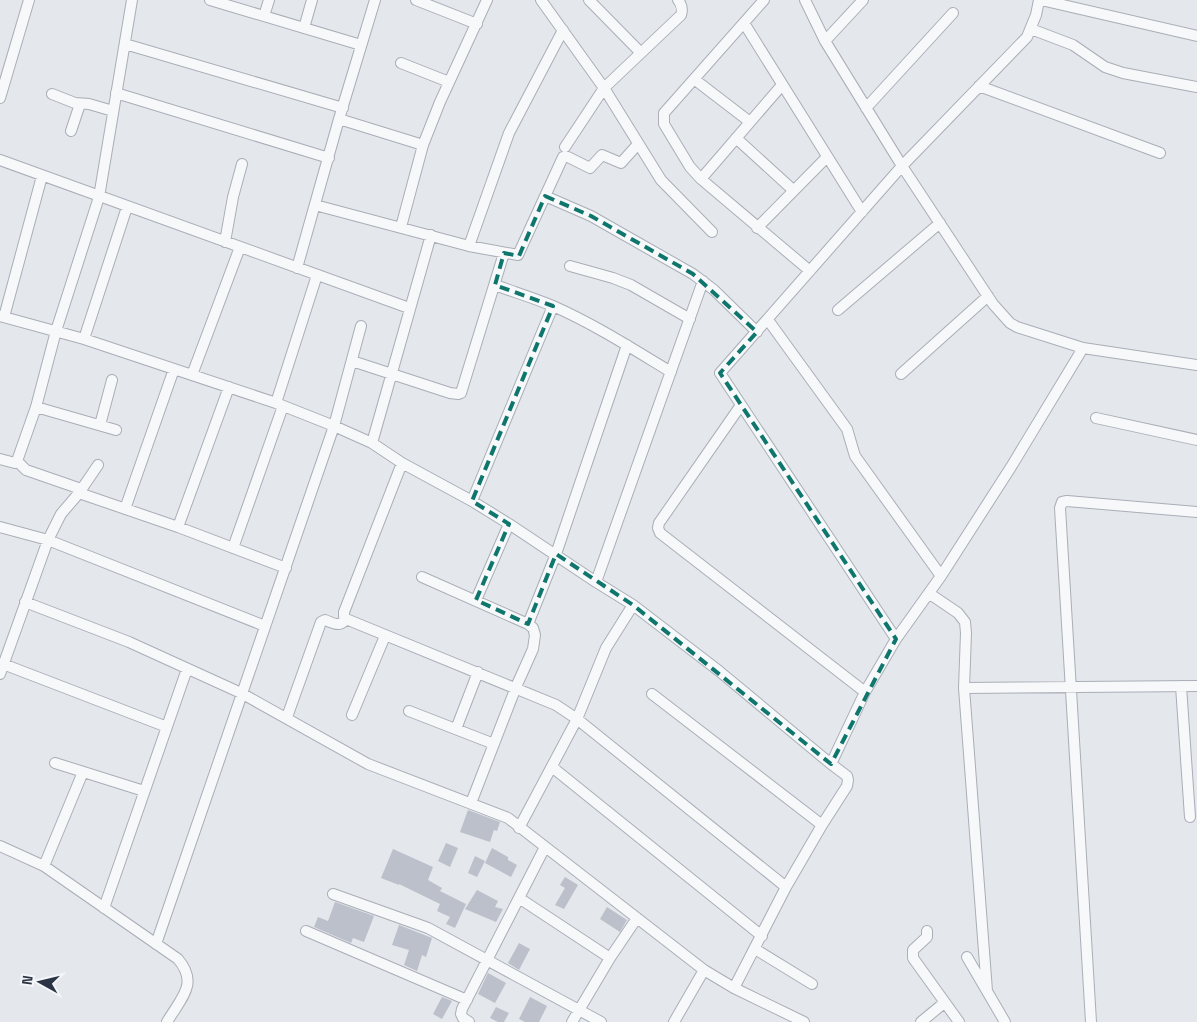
<svg xmlns="http://www.w3.org/2000/svg" width="1197" height="1022" font-family="'Space Grotesk',sans-serif">
	<rect width="100%" height="100%" fill="#e4e7ec"/>
	<path fill="#bbc0ca" d="M468,810L500,822L497,831L494,830L490,842L460,832Z
		M446,843L458,848L450,867L438,861Z
		M492,848L508,857V860L517,865L511,877L485,863Z
		M393,849L433,867L428,880L442,888L440,891L466,904L455,928L446,924L450,917L437,911L440,904L399,884V885L381,878Z
		M475,856L485,861L477,877L468,873Z
		M565,877L578,885L564,909L555,905L565,888L560,885Z
		M477,890L498,901L495,907L503,909L496,922L465,909Z
		M335,902L374,916L364,942L353,938L351,943L314,927L318,917L328,921Z
		M607,907L627,920L620,932L600,919Z
		M399,925L432,938L426,957L422,955L417,971L404,965L409,950L392,945Z
		M519,943L530,949L519,970L508,963Z
		M488,973L506,983L495,1003L478,994Z
		M442,997L452,1001L442,1019L433,1014Z
		M530,997L547,1006L539,1022H525L519,1019Z
		M496,1007L509,1013L504,1022H498L490,1018Z"/>
	<g fill="none" stroke-linecap="round" stroke-linejoin="round">
		<g stroke="#a9aeb7" stroke-width="12">
			<path id="minor" d="M210,0L361,45
				M416,0L477,24
				M541,0L604,88L661,180L712,232
				M589,0L641,53
				M764,0L664,113V124L690,167L701,179L810,271
				M805,0L825,41L902,166L993,304L1010,323L1017,327L1083,348L1197,365
				M1041,0L1197,36
				M264,16L269,0
				M744,23L862,212
				M304,28L312,0
				M1031,29L1073,45L1105,67L1123,73L1197,87
				M825,41L863,0
				M125,44L343,108
				M401,63L449,82
				M694,79L750,122
				M979,86L1160,153
				M116,93L329,158
				M52,94L75,103L89,104L113,111
				M0,98L29,0
				M866,108L953,13
				M339,119L423,145
				M71,131L80,104
				M736,138L793,190
				M565,147L604,88L681,15C683,9 682,5 678,0
				M0,160L409,308
				M701,179L782,85
				M545,196L591,216L693,274L714,290L757,332
				M315,205L469,246L518,255L563,157H568L590,168L602,155L621,163L638,144
				M401,227L423,145L440,102L487,0
				M757,228L827,157
				M225,242L233,197L242,164
				M469,246L509,133L563,30
				M570,266L613,278L631,285L690,319
				M297,268L339,119L375,0
				M495,285C514,292 534,298 553,306C594,324 633,349 671,372
				M838,310L940,223
				M0,316L84,339L276,403L334,426L372,443L402,463L472,501L509,524L596,582L633,605L719,671L831,764L847,776L848,780L847,786L822,825L786,887L734,988
				M4,317L42,176
				M768,320L847,429L855,456L941,576
				M84,339L127,207
				M352,361L450,393L458,394L461,393L504,253
				M901,374L988,296
				M192,375L240,247
				M276,403L317,275
				M741,405L659,523L658,528L660,533L865,692
				M36,407L116,430
				M1096,418L1197,440
				M100,425L112,380
				M372,443L431,235
				M0,459L15,463L17,461L36,407L56,331L99,197L132,0
				M17,461L26,470L81,489
				M402,463L344,612V616L346,619L556,705L577,719L786,887
				M79,493L178,527L286,568
				M472,501L553,306
				M125,509L174,369
				M0,527L48,540L265,626
				M178,527L229,387
				M233,548L283,406
				M422,577L528,624L533,628L535,635L533,649L516,687L471,803
				M596,582L703,281
				M930,594L958,613L965,622L966,633L964,688L987,991
				M476,600L509,524
				M25,602L129,642L241,693L368,764L508,818L704,970L734,988L804,1022
				M528,624L556,554L627,345
				M896,639L720,373L902,166L1027,37L1036,15L1039,0
				M3,664L167,727
				M0,674L48,540L61,514L79,493L98,465
				M1181,686L1190,817
				M964,688L1197,686
				M652,694L822,825
				M409,711L494,744
				M352,715L385,636
				M287,717L321,622L325,620C333,623 340,628 346,619
				M456,729L478,672
				M55,763L144,791
				M831,764L865,692L896,639L941,576L1011,467L1083,348
				M552,767L762,936
				M519,828L577,719L606,648L633,605
				M0,846L44,866L178,959C199,984 181,998 167,1022
				M44,866L83,772
				M333,894L428,928L601,1022
				M519,898L610,958
				M104,908L187,669
				M306,931L467,1000
				M927,931V937L913,950V958L959,1022
				M156,944L334,426L361,326
				M755,949L812,984
				M967,957L1005,1022
				M469,1022L463,1018L461,1014L462,1009L545,847
				M572,1022L610,958L637,918
				M674,1022L704,970
				M921,1022L944,1003
				M1091,1022L1060,508L1062,502L1067,501L1197,512"/>
		</g>
		<use href="#minor" stroke="#f7f8fa" stroke-width="10"/>
	</g>
	<path fill="none" stroke="#0f766e" stroke-width="4" stroke-dasharray="10 6" stroke-linejoin="round" d="M545,196L591,216L693,274L757,332L720,373L896,639L831,764L633,605L556,554L528,624L476,600L509,524L472,501L553,306L495,285L504,253L519,256Z"/>
	<g transform="translate(40 982) rotate(278)" stroke="#f4f6f9" stroke-width="4" paint-order="stroke">
	<path d="M0-4L9 19L0 12L-9 19Z" fill="#2b3445"/>
	<text y="-8" font-size="14" font-weight="bold" text-anchor="middle" fill="#2b3445">N</text>
	</g>
</svg>
